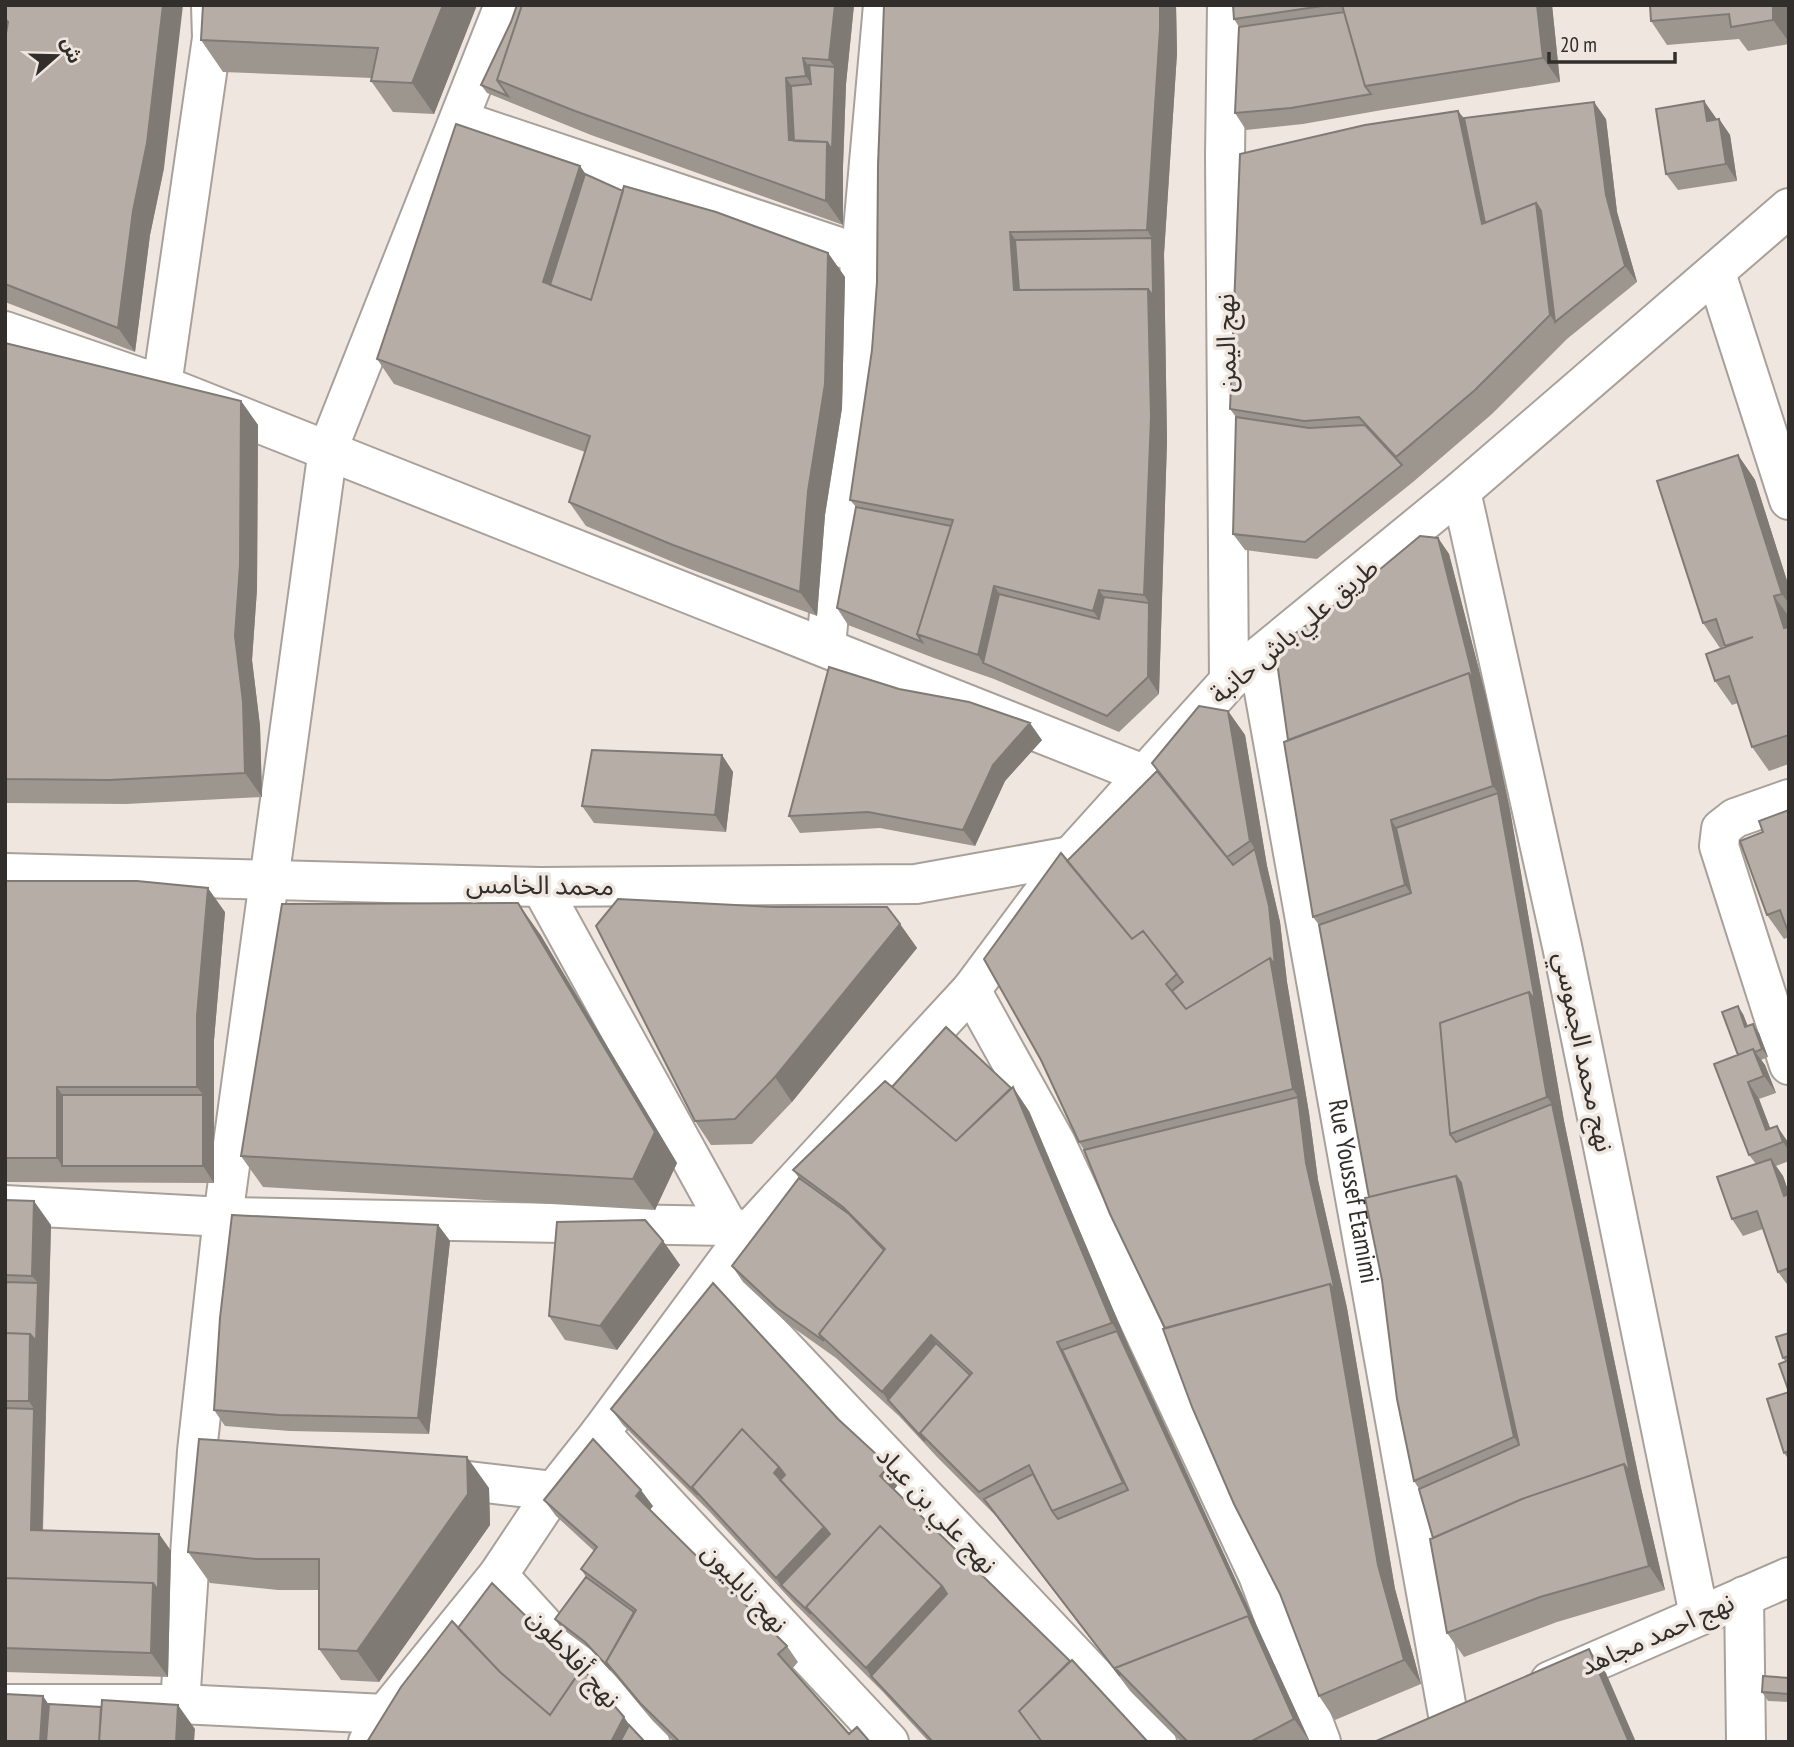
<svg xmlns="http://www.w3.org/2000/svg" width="1794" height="1747" font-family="'PT Sans Narrow','Noto Sans Arabic',sans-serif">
	<rect width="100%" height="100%" fill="#efe7df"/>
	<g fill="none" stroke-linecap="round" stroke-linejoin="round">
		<g stroke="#a8a099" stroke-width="42">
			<g id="street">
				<path d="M1227,5L1225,156L1229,681"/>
				<path d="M459,120L860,254"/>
				<path d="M1716,273L1789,500"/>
				<path d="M5,331L162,385L1143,774"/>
				<path d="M162,385L212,38L211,5"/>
				<path d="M1461,491L1562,946L1699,1615"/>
				<path d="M826,647L883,5"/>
				<path id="s1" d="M1258,658L1450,1726"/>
				<path d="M1789,799L1735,818L1721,829L1719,846L1789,1065"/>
				<path d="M5,873L541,887L916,884L1071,856"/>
				<path d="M541,887L728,1226"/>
				<path d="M971,990L1056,1143L1258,1575L1321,1742"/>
				<path d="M5,1205L223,1217L728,1226L749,1231"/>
				<path d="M717,1277L1157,1742"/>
				<path d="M600,1433L889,1742"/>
				<path d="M434,1477L554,1491"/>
				<path d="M498,1575L650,1742"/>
				<path d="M1744,1596L1746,1742"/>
				<path d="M1550,1681L1789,1577"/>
				<path d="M5,1704H180L385,1714"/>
				<path d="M180,1704L197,1451L223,1217L328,449L504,5"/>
			</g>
		</g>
		<g stroke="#a8a099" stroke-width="42">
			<path id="secondary" d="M368,1742L385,1714L498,1575L554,1491L600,1433L749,1231L971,990L1071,856L1229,681L1461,491L1789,208"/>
		</g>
		<use href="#street" stroke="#fff" stroke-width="38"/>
		<use href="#secondary" stroke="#fff" stroke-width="38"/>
	</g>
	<path fill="#9d968f" d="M5,5L164,168L150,235L135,352L5,302Z
		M203,5H477L434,114L393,112L371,81L372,78L223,72L201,40Z
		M854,5L846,84L843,166V225L591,135L487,93L481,85L511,22Z
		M884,5H1176L1177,53L1164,254L1167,441L1159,694L1119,732L994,679L934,658L848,625L837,608L856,507L850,500L872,350L877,282Z
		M1233,5H1552L1560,82L1382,110L1303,124L1246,130L1235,113L1239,27L1234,19Z
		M1789,5V44L1748,51L1739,39L1667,45L1651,21Z
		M1704,101L1716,119H1719L1730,135L1737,181L1678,190L1666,174Z
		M1458,111L1464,118L1606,119L1617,212L1637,282L1567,339L1492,414L1413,482L1317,559L1245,550L1233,534L1236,417L1230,409Z
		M580,166L585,174L623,191L828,253L845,277L842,408L825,515L817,616L690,569L586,526L569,502L585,452L394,384L377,359Z
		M5,343L241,401L258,425L257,589L252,660L260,726L262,797L126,804L5,803Z
		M1738,455L1755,480L1789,587V764L1769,771L1752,747L1738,703L1732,705L1715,681L1725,647V646L1720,648L1703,623Z
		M1438,538L1449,554L1486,697L1510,810L1564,1121L1641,1488L1665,1590L1557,1622L1464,1657L1447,1633L1433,1538L1419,1489L1414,1481L1369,1197L1319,925L1313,917L1288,740Z
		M1228,711L1245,735L1267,866L1280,922L1287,982L1309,1113L1318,1180L1347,1308L1395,1589L1421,1684L1335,1720L1319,1696L1280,1594L1165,1328L1084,1150L1079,1142L1157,771L1152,763Z
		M1042,740L1005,781L975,846L880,828L800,833L789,816Z
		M722,755L733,772L726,832L594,823L582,806Z
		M1789,810V937L1784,939L1767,915L1763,832Z
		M5,881L225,912L214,1040V1183L5,1182Z
		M900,924L917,948L792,1102L752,1144L711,1145L695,1121Z
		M540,934L677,1163L655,1210L263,1187L241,1156Z
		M1743,1014L1748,1026L1759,1033L1768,1057L1761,1060L1765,1065L1776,1093L1759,1099L1770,1128L1789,1143V1161L1776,1166L1783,1176L1789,1193V1287L1778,1272L1763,1229L1743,1236L1732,1219L1756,1164L1749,1155L1738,1055Z
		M892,1087L1029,1111L1129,1347L1310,1742H1181L1131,1692L996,1516L937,1457L899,1416L836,1358L788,1324L743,1282L732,1266L799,1178L793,1170Z
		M5,1200L51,1225L43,1531L159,1534L171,1551L168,1677L5,1672Z
		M438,1225L450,1241L429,1434L290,1431L225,1426L214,1410Z
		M663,1241L680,1265L617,1350L565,1340L549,1316Z
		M1789,1333V1460L1784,1453L1789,1392L1786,1362L1783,1358Z
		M611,1409L838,1419L900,1482L894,1490L1148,1742H929L883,1692L793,1602L709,1511L623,1425Z
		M489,1488L490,1525L379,1682L341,1680L319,1649V1590H278L210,1583L188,1552Z
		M544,1500L653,1506L650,1510L787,1646L798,1662L792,1669L849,1734L870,1742H674L652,1720L617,1678L591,1650L561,1628L555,1619L586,1577L581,1569L594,1551L556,1516Z
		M1789,1678V1702L1768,1701L1762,1692Z"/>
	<path fill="#7f7a74" d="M163,5H183L164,168L150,235L135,352L118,328L133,211Z
		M443,5H477L434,114L412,83Z
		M835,5H854L846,84L843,166L832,150L835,67L829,60Z
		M1160,5H1176L1177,53L1164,254L1167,441L1159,694L1148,677L1149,603L1144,595L1148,289L1152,238L1147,230Z
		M1537,5H1552L1560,82L1543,58Z
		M1773,5H1789V42L1773,20Z
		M803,58L820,82L822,100L806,76Z
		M786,78L803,102L795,148L789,140Z
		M1704,101L1716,118L1718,137L1707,121Z
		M1594,102L1606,119L1617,212L1637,282L1625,266L1606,195Z
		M1458,111L1475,135L1495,229L1482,224Z
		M1719,119L1730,135L1737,181L1726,164Z
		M827,142L843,166V225L826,201Z
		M580,166L597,190L563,295L543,282Z
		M1536,203L1553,227L1555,322L1550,315Z
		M1010,232L1027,256L1019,298L1014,290Z
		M828,253L845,277L842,408L825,515L817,616L800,592Z
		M241,401L258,425L257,589L252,660L260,726L262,797L245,773L235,636Z
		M1738,455L1755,480L1789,587V604L1782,594Z
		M1438,538L1449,554L1486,697L1510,810L1564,1121L1641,1488L1665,1590L1649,1566L1624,1464L1552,1104L1547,1097L1529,992L1498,793L1493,786Z
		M994,586L1011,610L983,663L978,655Z
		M1099,590L1116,614L1110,635L1093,611Z
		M1774,596L1789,617V634L1784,628Z
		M1228,711L1245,735L1267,866L1280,922L1287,982L1309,1113L1318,1180L1347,1308L1395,1589L1421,1684L1404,1660L1378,1565L1306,1163L1298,1097L1293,1089L1270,958L1255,849L1250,841Z
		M1030,723L1042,740L1005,781L975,846L963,830L993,765Z
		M722,755L733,772L726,832L715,815Z
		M1391,820L1407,844L1422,909L1405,885Z
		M208,888L225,912L214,1040V1183L203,1166V1095L197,1087V1016Z
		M518,903L540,934L677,1163L655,1210L633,1179Z
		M900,924L917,948L792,1102L775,1077Z
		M1738,1006L1743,1014L1751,1035L1745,1027Z
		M1753,1024L1759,1033L1768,1057L1762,1049Z
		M1753,1049L1765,1065L1776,1093L1764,1076Z
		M1748,1082L1759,1099L1777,1146L1766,1130Z
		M57,1087L73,1111L62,1166L57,1158Z
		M1013,1087L1029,1111L1129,1347L1310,1742L1294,1719L1117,1331L1112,1323Z
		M1777,1126L1788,1142L1789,1151L1783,1142Z
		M1771,1159L1783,1176L1789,1193L1784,1196Z
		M1456,1176L1473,1200L1531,1461L1514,1437Z
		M34,1201L51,1225L42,1547L31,1530L34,1409L29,1401L30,1334L38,1283L32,1276Z
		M438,1225L450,1241L429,1434L418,1418Z
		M663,1241L680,1265L617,1350L600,1326Z
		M931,1335L948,1359L888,1400L882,1392Z
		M1057,1342L1074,1366L1140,1507L1123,1483Z
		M467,1457L489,1488L490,1525L379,1682L357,1651Z
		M889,1466L900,1482L891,1493L880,1476Z
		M779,1467L796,1491L779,1481L774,1473Z
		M641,1490L653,1506L648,1512L636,1496Z
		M824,1527L841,1551L781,1585L776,1578Z
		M159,1534L171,1551L168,1677L151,1653L153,1583Z
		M942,1586L959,1610L871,1676L866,1668Z
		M1589,1649L1606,1673L1636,1742H1629Z
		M43,1696L60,1721L59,1742H40Z
		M178,1705L195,1729L194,1742H176Z
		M624,1717L641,1742H611Z"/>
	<path fill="#b6aea6" stroke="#7f7a74" stroke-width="2" d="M5,5H163L147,143L133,211L118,328L5,284V39L8,22L5,18Z
		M203,5H443L412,83L371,81L378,48L201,40Z
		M517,5H522L497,80L508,96L481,85L511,22Z
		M522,5H835L829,60L803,58L806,76L786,78L789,140L827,142L826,201L575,111L497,80Z
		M884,5H1160V29L1147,230L1010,232L1014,290L1148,289L1151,417L1144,595L1099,590L1093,611L994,586L978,655L917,634L953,520L850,500L872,350L877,282L878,166Z
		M1233,5H1329L1234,19Z
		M1342,5H1537L1543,58L1365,86Z
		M1650,5H1773V20L1731,27L1729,14L1651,21Z
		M1344,12L1365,86L1371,94L1291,108L1235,113L1239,27Z
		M809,65L835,67L832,150L827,142L794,141L791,86L811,84Z
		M1704,101L1707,121L1719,119L1726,164L1666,174L1656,109Z
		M1594,102L1606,195L1625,266L1555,322L1541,211L1536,203L1485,223L1464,118Z
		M1458,111L1482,224L1536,203L1550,315L1475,390L1396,457L1359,417L1304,421L1230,409L1240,154L1365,125Z
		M456,124L580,166L543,282L591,300L624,186L716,212L828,253L825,384L808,491L800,592L673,545L569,502L590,436L377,359Z
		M585,174L623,191L591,300L550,285Z
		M1152,238L1153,296L1148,289L1019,290L1015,240Z
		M5,343L241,401L240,565L235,636L243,702L245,773L109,780L5,779Z
		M1236,417L1309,428L1365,425L1402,465L1305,542L1233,534Z
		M1738,455L1782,594L1774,596L1784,628L1789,627V735L1752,747L1729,676L1715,681L1706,654L1753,637L1725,646L1716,619L1703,623L1657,481Z
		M856,507L951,526L917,634L922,642L837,608Z
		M1420,536L1438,538L1474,681L1469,673L1288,740L1275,648L1355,590Z
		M999,594L1099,619L1104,597L1149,603L1148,677L1107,716L983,663Z
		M829,667L899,689L969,702L1030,723L993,765L963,830L868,812L789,816Z
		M1469,673L1493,786L1391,820L1405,885L1313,917L1284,742Z
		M1199,706L1228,711L1250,841L1227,857L1152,763Z
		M592,750L722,755L715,815L582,806Z
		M1157,771L1233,865L1255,849L1269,906L1275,965L1270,958L1186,1009L1172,991L1183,982L1143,931L1132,939L1067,861Z
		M1498,793L1535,1000L1529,992L1440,1023L1450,1134L1456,1142L1552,1104L1630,1472L1624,1464L1522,1499L1433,1538L1419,1489L1519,1445L1461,1183L1456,1176L1369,1197L1319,925L1411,893L1396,828Z
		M1789,810V934L1780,910L1767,915L1740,841L1763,832L1759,821Z
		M1061,853L1132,939L1143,931L1177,974L1166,984L1186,1009L1270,958L1293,1089L1079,1142L1041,1060L984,959Z
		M5,881H137L208,888L197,1016V1087H57V1158H5Z
		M618,899L774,907H887L900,924L775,1077L735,1119L695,1121L596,926Z
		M518,903L655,1132L633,1179L241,1156L282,904Z
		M1529,992L1547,1097L1450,1134L1440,1023Z
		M1738,1006L1745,1027L1753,1024L1762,1049L1755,1052L1753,1049L1738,1055L1722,1012Z
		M946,1027L1011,1088L956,1141L892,1087Z
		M1753,1049L1764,1076L1748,1082L1766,1130L1777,1126L1783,1142L1749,1155L1714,1064Z
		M885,1081L956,1141L1013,1087L1112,1323L1057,1342L1123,1483L1052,1511L1029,1465L979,1492L920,1433L972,1373L931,1335L882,1392L819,1334L885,1249L843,1207L793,1170Z
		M62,1095H203V1166H62Z
		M1298,1097L1306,1163L1335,1291L1330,1284L1165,1328L1110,1214L1084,1150Z
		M1771,1159L1784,1196L1789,1194V1268L1778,1272L1757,1211L1732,1219L1717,1177Z
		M1456,1176L1514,1437L1414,1481L1397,1399L1382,1280L1365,1198Z
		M799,1178L849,1214L884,1250L819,1334L824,1341L777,1308L732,1266Z
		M5,1200L34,1201L32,1276L5,1275Z
		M232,1215L438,1225L418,1418L279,1415L214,1410L220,1318Z
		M645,1220L663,1241L600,1326L549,1316L557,1222Z
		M5,1282L38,1283L36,1341L30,1334L5,1333Z
		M713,1283L838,1419L889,1466L880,1476L1070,1661L1019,1711L1042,1742H933L871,1676L947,1594L942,1586L880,1526L806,1607L811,1614L781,1585L830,1534L824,1527L780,1480L785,1475L779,1467L742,1429L692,1487L698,1495L611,1409Z
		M1330,1284L1378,1565L1404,1660L1319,1696L1280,1594L1234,1504L1192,1407L1163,1329Z
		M1117,1331L1253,1624L1248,1616L1115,1668L1120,1676L984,1499L1033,1474L1052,1511L1058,1519L1128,1490L1062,1350Z
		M5,1333L30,1334L29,1401H5Z
		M1789,1333V1356L1783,1358L1776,1337Z
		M936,1343L970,1375L920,1433L925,1441L888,1400Z
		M1789,1360V1392L1779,1364Z
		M1789,1392V1451L1784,1453L1767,1399Z
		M5,1408L34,1409L31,1530L159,1534L158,1590L153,1583L5,1578Z
		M742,1429L779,1467L774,1473L824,1527L776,1578L692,1487Z
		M199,1439L467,1457L468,1494L357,1651L319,1649V1559H257L188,1552Z
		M593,1439L641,1490L636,1496L787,1646L778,1654L849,1734L857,1727L870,1742H680L640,1703L606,1662L636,1610L581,1569L597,1547L544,1500Z
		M1624,1464L1649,1566L1540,1597L1447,1633L1430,1539L1522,1499Z
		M880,1526L942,1586L866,1668L806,1607Z
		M586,1577L634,1612L606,1662L611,1670L585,1642L555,1619Z
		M5,1578L153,1583L151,1653L5,1648Z
		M492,1583L581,1670L550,1715L500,1672L458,1628Z
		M1248,1616L1294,1719L1250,1742H1188L1115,1668Z
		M452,1621L500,1672L550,1715L582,1668L624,1717L611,1742H367L401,1687Z
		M1589,1649L1629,1742H1374Z
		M1072,1660L1148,1742H1042L1019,1711Z
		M1763,1676L1789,1678V1694L1762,1692Z
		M5,1694L43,1696L40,1742H5Z
		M102,1700L178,1705L176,1742H99Z
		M49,1704L101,1707L99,1742H46Z
		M629,1725L645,1742H620Z"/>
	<g text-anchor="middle" stroke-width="7" stroke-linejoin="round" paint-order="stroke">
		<g font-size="26" fill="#312e2b" stroke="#efe7df">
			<text transform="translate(1226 343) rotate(-91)" y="9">نهج اليمن</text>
			<text transform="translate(1294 631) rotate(-40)" y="9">طريق علي باش حانبة</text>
			<text transform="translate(540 885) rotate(1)" y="9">محمد الخامس</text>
			<text transform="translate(1584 1052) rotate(78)" y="9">نهج محمد الجموسي</text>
			<text dy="9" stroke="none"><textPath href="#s1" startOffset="542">Rue Youssef Etamimi</textPath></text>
			<text transform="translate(937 1510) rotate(47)" y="9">نهج علي بن عياد</text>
			<text transform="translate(745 1588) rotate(47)" y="9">نهج نابليون</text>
			<text transform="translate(1657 1634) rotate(-24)" y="9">نهج احمد مجاهد</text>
			<text transform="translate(574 1658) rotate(48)" y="9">نهج أفلاطون</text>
		</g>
	</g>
	<rect width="1794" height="1747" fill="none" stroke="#312e2b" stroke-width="14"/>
	<g transform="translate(56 56) rotate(70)" stroke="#efe7df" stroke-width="5" paint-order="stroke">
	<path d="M0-5L12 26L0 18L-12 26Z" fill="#312e2b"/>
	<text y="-10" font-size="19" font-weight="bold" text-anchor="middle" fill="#312e2b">ش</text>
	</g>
	<path d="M1549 52v10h126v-10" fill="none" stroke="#312e2b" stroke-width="3.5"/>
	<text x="1560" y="52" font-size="21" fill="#312e2b" stroke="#efe7df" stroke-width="5" paint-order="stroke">20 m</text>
</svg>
